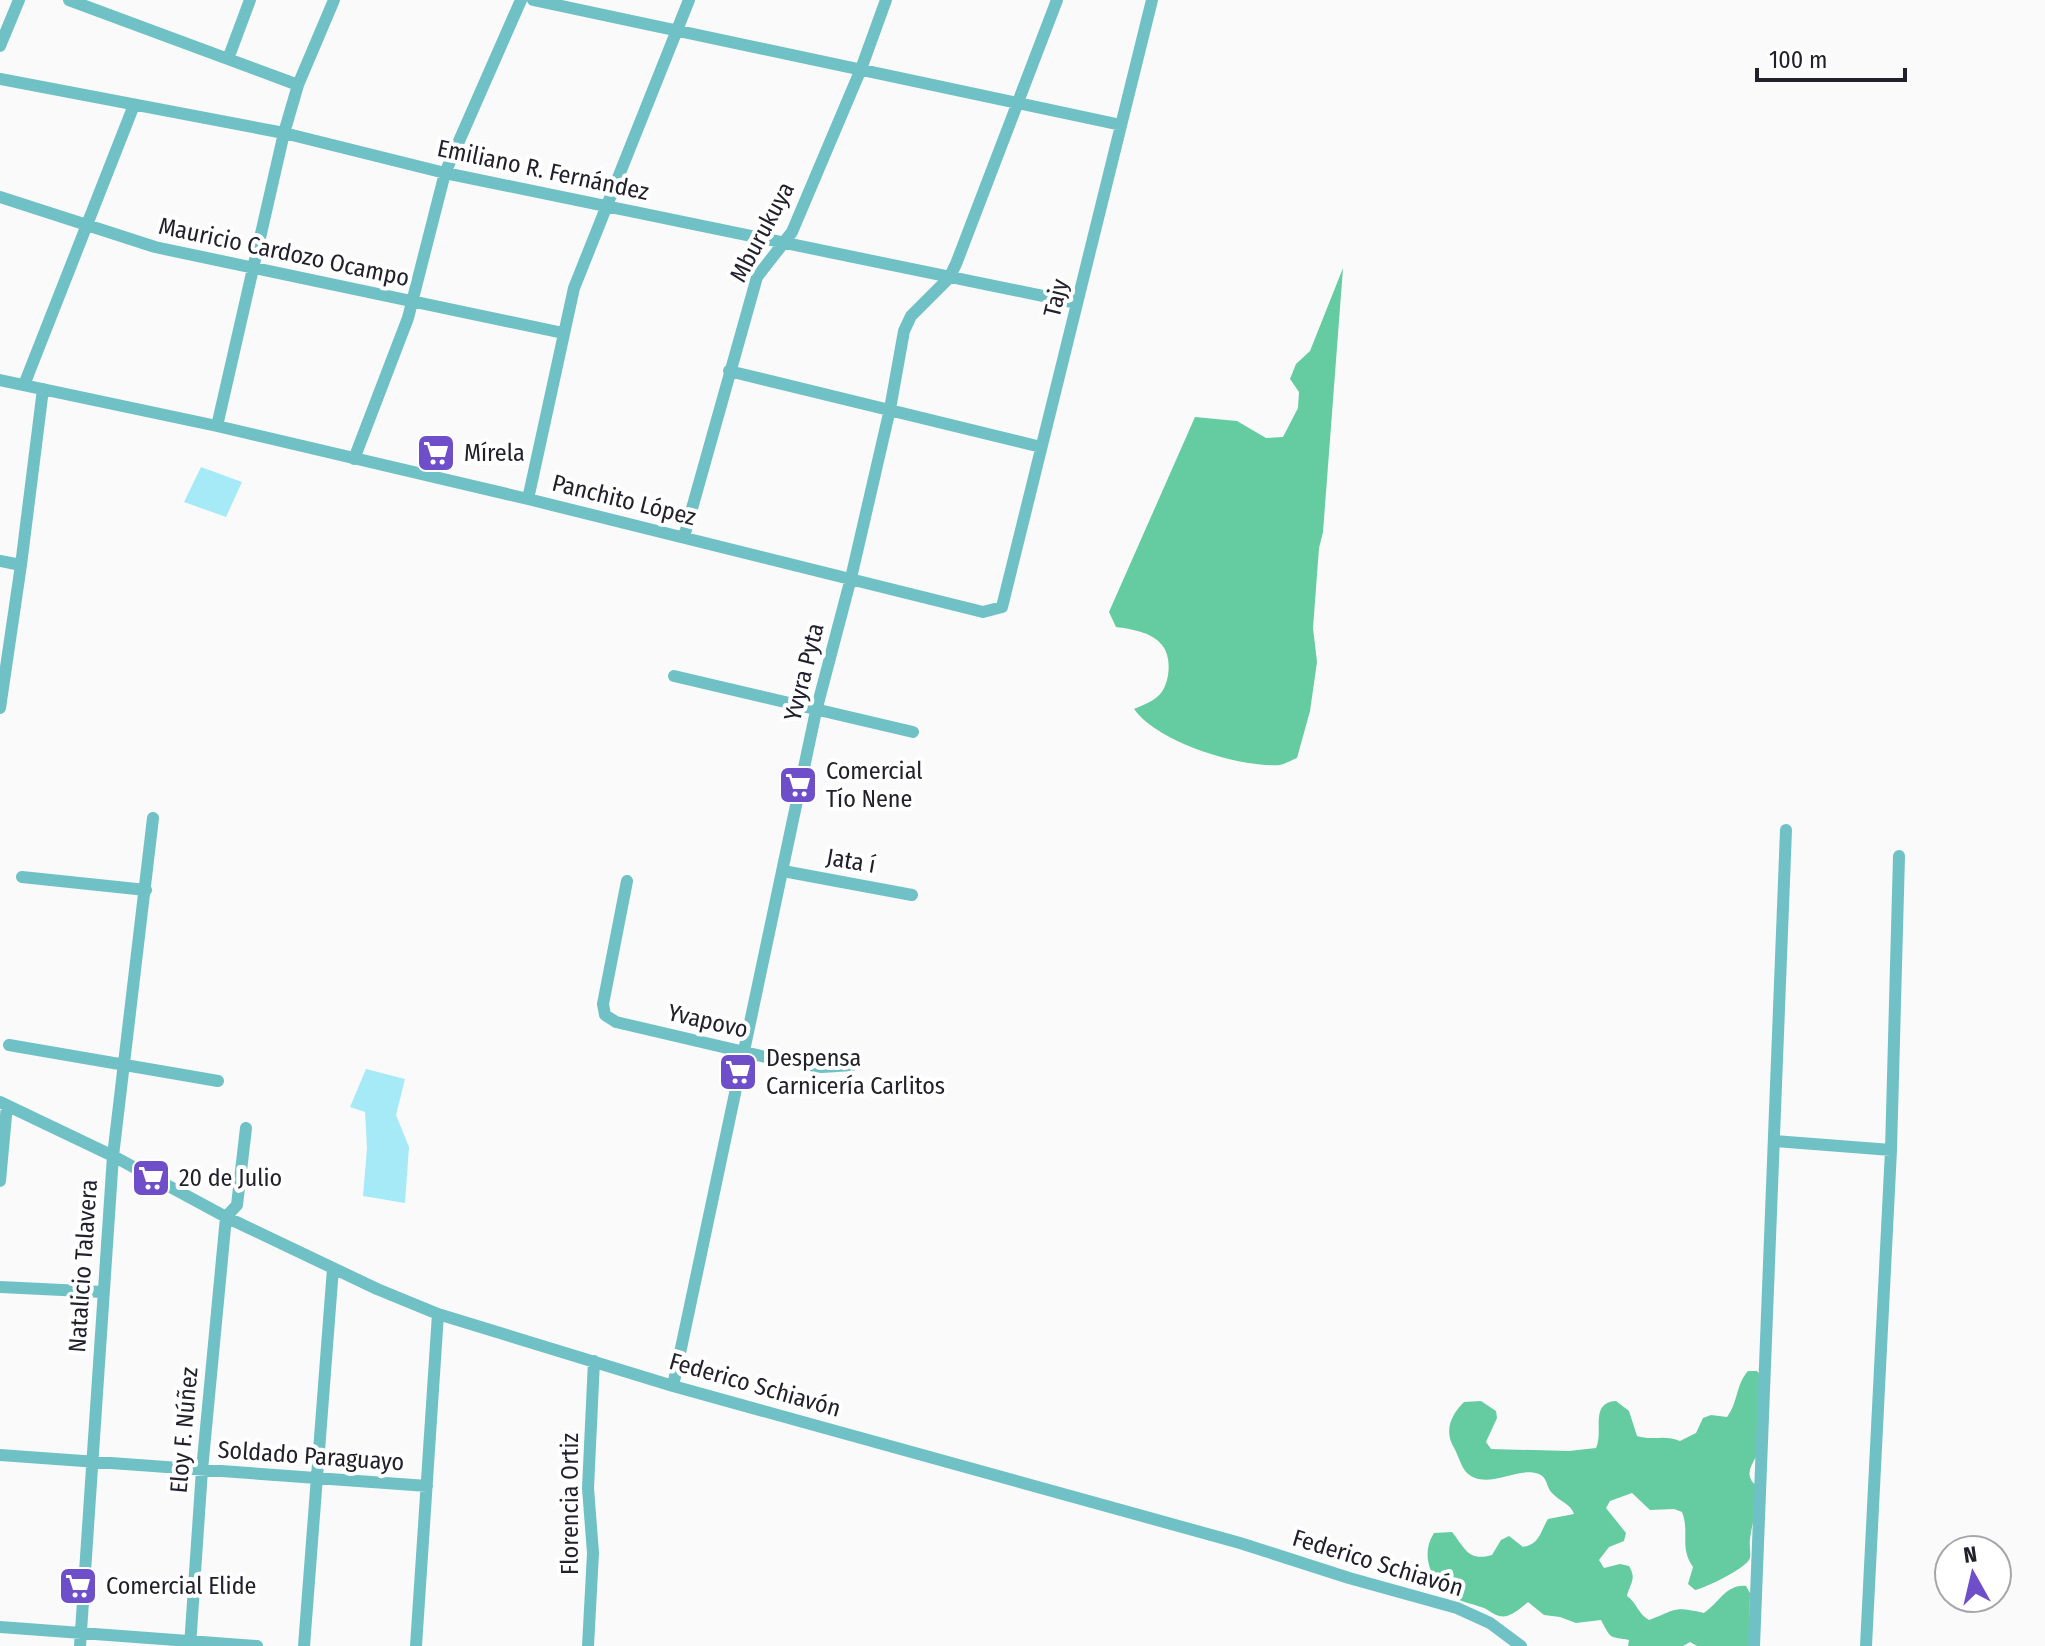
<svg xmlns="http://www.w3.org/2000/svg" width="2045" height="1646" font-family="'Fira Sans Condensed',sans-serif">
	<rect width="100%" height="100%" fill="#fafafa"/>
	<path fill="#64cca0" d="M1343,268L1323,532L1319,548L1313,628L1317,662L1310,711L1297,758C1292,760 1285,764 1280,765C1240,768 1157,742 1134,709C1143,705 1155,701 1161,693C1170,681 1172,657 1162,645C1152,632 1131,629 1116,627L1109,612L1195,417L1237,421L1266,438L1283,437L1298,408L1299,392L1290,379L1296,364L1310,351Z
		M1748,1371H1757C1758,1372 1764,1380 1765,1381C1767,1389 1767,1431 1765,1439C1760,1457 1736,1474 1760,1488C1758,1506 1752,1522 1750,1539C1749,1545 1751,1553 1750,1558C1747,1568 1705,1588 1695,1590L1688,1584L1693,1567C1679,1547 1690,1532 1682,1512L1674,1509L1650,1510L1632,1493L1610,1501L1606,1508L1626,1533L1624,1541L1609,1547L1599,1560L1604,1568L1620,1564L1629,1566C1637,1579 1630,1583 1627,1596C1637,1603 1638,1614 1649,1620C1678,1609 1673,1606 1704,1613C1719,1603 1726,1584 1746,1586L1750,1593L1749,1646H1697L1690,1642L1683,1646H1628L1629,1640C1608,1636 1612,1640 1601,1620L1576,1623L1560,1617L1544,1615L1528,1602C1522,1607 1515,1613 1507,1616C1497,1618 1492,1612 1484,1608C1474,1604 1463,1603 1454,1597C1432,1583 1419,1556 1434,1533L1452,1532C1465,1548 1468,1562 1492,1555L1501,1540L1509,1536L1523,1547C1540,1544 1540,1532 1548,1519L1574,1514C1570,1503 1560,1502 1552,1493C1546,1487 1548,1478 1539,1474C1516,1466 1487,1491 1467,1473C1461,1467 1458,1454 1453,1446C1444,1429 1452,1414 1464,1402L1481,1401L1496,1411L1497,1418L1486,1442L1491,1449L1569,1451L1596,1448C1604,1431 1589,1403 1616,1401L1629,1411L1637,1436C1652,1441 1665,1434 1680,1441L1696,1433L1703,1418L1711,1415L1727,1417C1738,1403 1736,1384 1748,1371Z"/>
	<path fill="#a6eaf7" d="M201,467L242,482L226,517L184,502Z
		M366,1069L405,1079L396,1115L409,1147L405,1203L363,1196L367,1148L365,1112L350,1107Z"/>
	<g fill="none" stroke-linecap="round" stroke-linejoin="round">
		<path stroke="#70c1c5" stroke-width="12" d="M69,0L298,85
			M533,0L1121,125
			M0,46L19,0
			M228,59L250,0
			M0,79L284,133L445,173L1077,303
			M0,197L155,247L563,333
			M729,371L1041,447
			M0,380L217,426L528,499L983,612L1002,607L1152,0
			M24,385L134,105
			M217,426L284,133L298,85L334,0
			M354,459L408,318L445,173L521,0
			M528,499L574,288L689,0
			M684,537L757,277L792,232L861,69L886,0
			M0,561L21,565
			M674,676L913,732
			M0,708L21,565L43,389
			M783,871L912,895
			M22,877L146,890
			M627,881L603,1004L605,1015L616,1022L770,1058L822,1067L852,1065
			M9,1045L218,1081
			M0,1102L113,1156L226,1217L377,1289L438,1314L673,1386L1240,1543L1349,1578L1457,1608L1490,1623L1521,1646
			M1775,1141L1891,1150
			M0,1181L7,1105
			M0,1287L103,1292
			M673,1386L816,711L851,578L890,409L904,331L911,316L949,278L956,264L1057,0
			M0,1455L427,1486
			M0,1627L257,1646
			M80,1646L113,1156L153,818
			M190,1646L202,1470L226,1217L237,1205L246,1128
			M304,1646L333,1268
			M416,1646L438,1314
			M588,1646L593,1553L588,1488L594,1361
			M1754,1646L1786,830
			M1866,1646L1891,1150L1899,856"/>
	</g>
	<defs>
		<g id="supermarket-square" transform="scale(2)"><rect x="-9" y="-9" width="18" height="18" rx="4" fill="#6f4fc9" stroke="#fff"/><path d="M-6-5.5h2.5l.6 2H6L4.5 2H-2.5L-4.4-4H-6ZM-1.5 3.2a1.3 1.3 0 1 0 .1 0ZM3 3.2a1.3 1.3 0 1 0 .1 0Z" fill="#fff"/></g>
	</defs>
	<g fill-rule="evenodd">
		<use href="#supermarket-square" x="436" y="453"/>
		<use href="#supermarket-square" x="798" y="785"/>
		<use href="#supermarket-square" x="738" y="1072"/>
		<use href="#supermarket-square" x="151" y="1178"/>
		<use href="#supermarket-square" x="78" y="1586"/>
	</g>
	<g text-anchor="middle" stroke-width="8" stroke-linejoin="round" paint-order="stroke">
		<g font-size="24" fill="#22202c" stroke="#fff">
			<text transform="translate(543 170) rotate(12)" y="8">Emiliano R. Fernández</text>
			<text transform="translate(762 232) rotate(-62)" y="8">Mburukuya</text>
			<text transform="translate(284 252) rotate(12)" y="8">Mauricio Cardozo Ocampo</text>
			<text transform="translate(1056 298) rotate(-76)" y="8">Tajy</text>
			<text transform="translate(624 500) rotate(14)" y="8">Panchito López</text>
			<text transform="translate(804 672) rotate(-76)" y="8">Yvyra Pyta</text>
			<text transform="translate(851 861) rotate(10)" y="8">Jata í</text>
			<text transform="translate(708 1021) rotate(13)" y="8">Yvapovo</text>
			<text transform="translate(83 1266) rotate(-86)" y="8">Natalicio Talavera</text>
			<text transform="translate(755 1385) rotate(16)" y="8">Federico Schiavón</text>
			<text transform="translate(184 1430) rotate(-85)" y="8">Eloy F. Núñez</text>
			<text transform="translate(311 1456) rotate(4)" y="8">Soldado Paraguayo</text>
			<text transform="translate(570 1504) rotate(-90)" y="8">Florencia Ortiz</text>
			<text transform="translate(1378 1563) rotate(17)" y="8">Federico Schiavón</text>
		</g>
		<g font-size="24" fill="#22202c" stroke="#fff" text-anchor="start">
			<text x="464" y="461">Mírela</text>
			<text x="826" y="779">Comercial<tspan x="826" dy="28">Tío Nene</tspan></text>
			<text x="766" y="1066">Despensa<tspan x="766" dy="28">Carnicería Carlitos</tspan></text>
			<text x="179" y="1186">20 de Julio</text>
			<text x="106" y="1594">Comercial Elide</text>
		</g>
	</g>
	<g transform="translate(1973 1574) rotate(352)"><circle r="38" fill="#ffffff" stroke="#a7a6ab" stroke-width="2"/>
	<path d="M0-6L14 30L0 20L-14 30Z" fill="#6f4fc9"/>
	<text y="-12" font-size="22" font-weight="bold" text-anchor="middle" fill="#22202c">N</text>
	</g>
	<path d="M1757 68v12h148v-12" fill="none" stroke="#22202c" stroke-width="4"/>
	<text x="1769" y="68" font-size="24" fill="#22202c" stroke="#ffffff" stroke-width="6" paint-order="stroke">100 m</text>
</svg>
